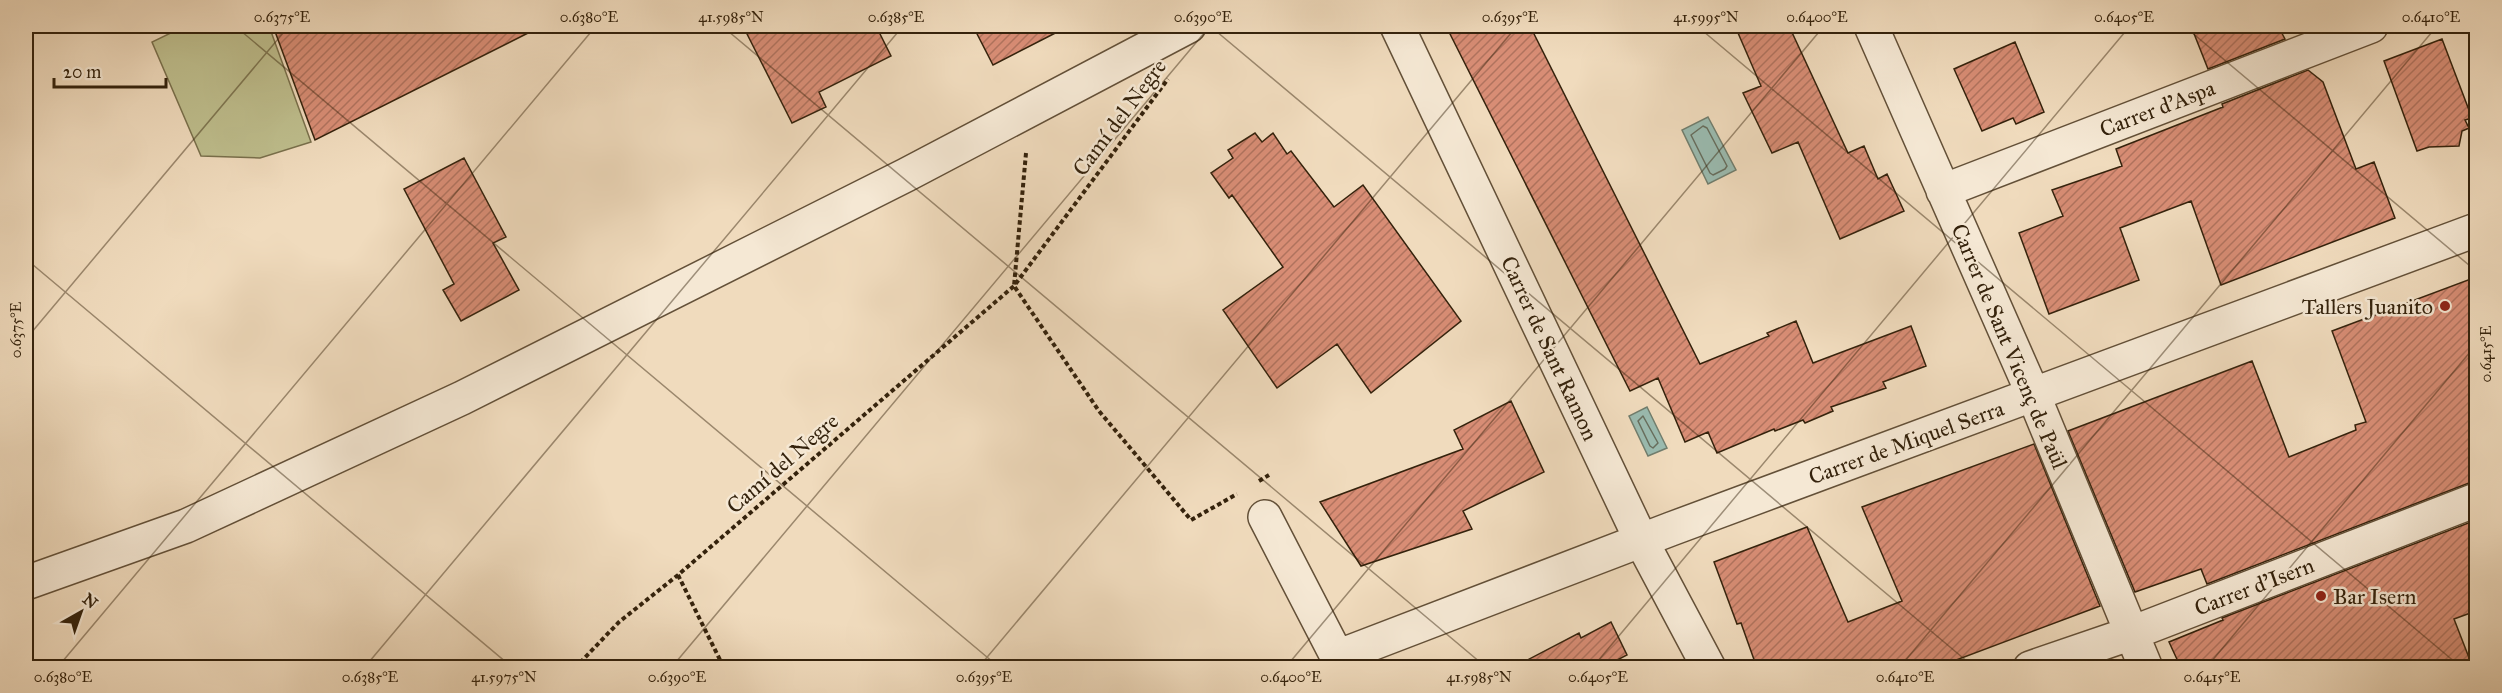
<svg xmlns="http://www.w3.org/2000/svg" width="2502" height="693" font-family="'IM FELL Great Primer',serif">
	<defs>
		<pattern id="building-hatch" width="6" height="6" patternUnits="userSpaceOnUse" patternTransform="scale(1.5)"><rect width="6" height="6" fill="#d88d75"/><path d="M-1 1l2-2M0 6l6-6M5 7l2-2" fill="none" stroke="#b0735e"/></pattern>
	</defs>
	<rect width="100%" height="100%" fill="#f0dbbd"/>
	<filter id="stains"><feTurbulence type="fractalNoise" baseFrequency=".00333" numOctaves="4"/><feColorMatrix values="0 0 0 0 .2 0 0 0 0 .09 0 0 0 0 .02 0 0 0 .5 -.17"/></filter>
	<radialGradient id="worn" r=".72"><stop offset=".6" stop-color="#630" stop-opacity="0"/><stop offset="1" stop-color="#630" stop-opacity=".3"/></radialGradient>
	<path fill="#bebe8d" stroke="#79704c" stroke-width="1.5" d="M185,26H269L311,142L260,158L201,156L152,42Z"/>
	<path fill="#9abbb0" stroke="#717e6e" stroke-width="1.5" d="M1708,117L1736,170L1708,184L1682,130Z
		M1647,407L1667,448L1648,456L1629,416Z"/>
	<g fill="none" stroke-linecap="round" stroke-linejoin="round">
		<path stroke="#676e5e" stroke-width="1.5" d="M1703,126L1707,128L1727,166L1725,169L1713,175L1710,173L1691,135Z
			M1643,416L1658,443L1653,448L1650,446L1638,421Z"/>
	</g>
	<path fill="url(#building-hatch)" stroke="#34220c" stroke-width="1.5" d="M273,26H542L315,140Z
		M743,26H876L891,56L819,92L826,107L792,123Z
		M973,26H1069L993,65Z
		M1446,26H1530L1700,364L1769,336L1767,333L1796,321L1813,363L1911,326L1926,366L1883,382L1886,388L1831,407L1833,411L1805,423L1803,420L1775,431L1774,429L1717,453L1708,432L1685,442L1658,378L1630,391Z
		M1735,26H1789L1848,153L1864,146L1878,179L1887,174L1904,211L1840,239L1798,142L1772,153L1743,93L1761,86Z
		M2191,26H2278L2285,39L2208,69Z
		M2442,39L2472,118L2465,120L2469,128L2462,131L2459,146L2429,147L2417,151L2384,61Z
		M2015,42L2044,112L2016,124L2013,118L1982,131L1954,69Z
		M2308,70L2323,82L2356,169L2374,162L2395,218L2221,285L2191,201L2120,228L2139,280L2049,314L2019,233L2063,216L2052,190L2122,166L2116,149L2223,107L2222,104Z
		M1255,133L1262,142L1273,133L1287,154L1291,151L1334,207L1363,185L1461,321L1371,393L1337,344L1277,388L1223,310L1283,267L1232,195L1229,198L1211,173L1233,158L1228,150Z
		M464,158L506,237L493,243L519,290L461,321L443,290L454,284L404,189Z
		M2476,277V482L2469,483L2207,584L2201,569L2135,592L2068,431L2252,361L2289,457L2356,430L2355,425L2366,422L2332,331Z
		M1511,401L1544,472L1463,511L1472,529L1361,566L1320,502L1463,449L1454,430Z
		M2034,444L2100,606L1935,668H1757L1741,623L1737,624L1714,562L1807,527L1848,622L1902,601L1862,507Z
		M2476,520V611L2454,619L2473,668H2181L2169,642L2223,620L2222,618Z
		M1611,622L1627,655L1602,668H1512L1579,633L1581,638Z"/>
	<g fill="none" stroke-linecap="round" stroke-linejoin="round">
		<g stroke="#635038" stroke-width="36">
			<path id="minor" d="M1397,26L1642,542L1709,668
				M1871,26L2033,394L2146,668
				M1943,191L2371,26
				M1265,517L1343,668
				M26,583L186,526L462,398L906,175L1189,26
				M1337,657L1671,529L2476,230
				M2030,668L2132,633L2476,500"/>
		</g>
		<path stroke="#34220c" stroke-width="4" stroke-dasharray="4.5 3" stroke-linecap="butt" d="M1026,153L1014,286L1099,411L1191,520L1237,494
			M1259,481L1269,475
			M678,575L724,668
			M575,668L619,622L678,575L1014,286L1168,79"/>
		<use href="#minor" stroke="#f5e8d4" stroke-width="33"/>
	</g>
	<path fill="none" stroke="#34220c" stroke-width="1.5" stroke-opacity="0.45" d="M235,26L1000,668M722,26L1487,668M1210,26L1975,668M1697,26L2462,668M2184,26L2476,271M26,259L513,668M26,339L289,26M57,668L596,26M364,668L903,26M671,668L1210,26M978,668L1517,26M1285,668L1824,26M1592,668L2130,26M1899,668L2437,26M2206,668L2476,345"/>
	<g fill="#8f2418" stroke="#f5e8d4" stroke-width="2">
		<circle cx="2445" cy="306" r="6"/>
		<circle cx="2321" cy="596" r="6"/>
	</g>
	<g text-anchor="middle" stroke-width="5" stroke-linejoin="round" paint-order="stroke">
		<g font-size="22" fill="#34220c" stroke="#f5e8d4">
			<text transform="translate(2157 108) rotate(-21)" y="8">Carrer d'Aspa</text>
			<text transform="translate(1119 117) rotate(-53)" y="8">Camí del Negre</text>
			<text transform="translate(2010 346) rotate(67)" y="8">Carrer de Sant Vicenç de Paül</text>
			<text transform="translate(1550 348) rotate(65)" y="8">Carrer de Sant Ramon</text>
			<text transform="translate(1906 442) rotate(-20)" y="8">Carrer de Miquel Serra</text>
			<text transform="translate(782 463) rotate(-41)" y="8">Camí del Negre</text>
			<text transform="translate(2254 586) rotate(-21)" y="8">Carrer d'Isern</text>
		</g>
		<g font-size="22" fill="#34220c" stroke="#f5e8d4" text-anchor="end">
			<text x="2433" y="314">Tallers Juanito</text>
			<text x="2333" y="604" text-anchor="start">Bar Isern</text>
		</g>
	</g>
	<rect width="2502" height="693" fill="none" stroke="#f0dbbd" stroke-width="66"/>
	<g transform="translate(81 612) rotate(40)" stroke="#f5e8d4" stroke-width="4.5" paint-order="stroke">
	<path d="M0-4.5L10 22L0 15L-10 22Z" fill="#34220c"/>
	<text y="-9" font-size="16" font-weight="bold" text-anchor="middle" fill="#34220c">N</text>
	</g>
	<path d="M54 78v9h112v-9" fill="none" stroke="#34220c" stroke-width="3"/>
	<text x="63" y="78" font-size="18" fill="#34220c" stroke="#f5e8d4" stroke-width="4.5" paint-order="stroke">20 m</text>
	<rect x="33" y="33" width="2436" height="627" fill="none" stroke="#34220c" stroke-width="2"/>
	<g font-size="15" text-anchor="middle" fill="#34220c">
		<text x="282" y="22">0.6375°E</text>
		<text x="589" y="22">0.6380°E</text>
		<text x="731" y="22">41.5985°N</text>
		<text x="896" y="22">0.6385°E</text>
		<text x="1203" y="22">0.6390°E</text>
		<text x="1510" y="22">0.6395°E</text>
		<text x="1706" y="22">41.5995°N</text>
		<text x="1817" y="22">0.6400°E</text>
		<text x="2124" y="22">0.6405°E</text>
		<text x="2431" y="22">0.6410°E</text>
		<text transform="translate(16 330) rotate(-90)" y="5">0.6375°E</text>
		<text transform="translate(2486 354) rotate(-90)" y="5">0.6415°E</text>
		<text x="63" y="682">0.6380°E</text>
		<text x="370" y="682">0.6385°E</text>
		<text x="504" y="682">41.5975°N</text>
		<text x="677" y="682">0.6390°E</text>
		<text x="984" y="682">0.6395°E</text>
		<text x="1291" y="682">0.6400°E</text>
		<text x="1479" y="682">41.5985°N</text>
		<text x="1598" y="682">0.6405°E</text>
		<text x="1905" y="682">0.6410°E</text>
		<text x="2212" y="682">0.6415°E</text>
	</g>
	<rect width="100%" height="100%" filter="url(#stains)"/>
	<rect width="100%" height="100%" fill="url(#worn)"/>
</svg>
